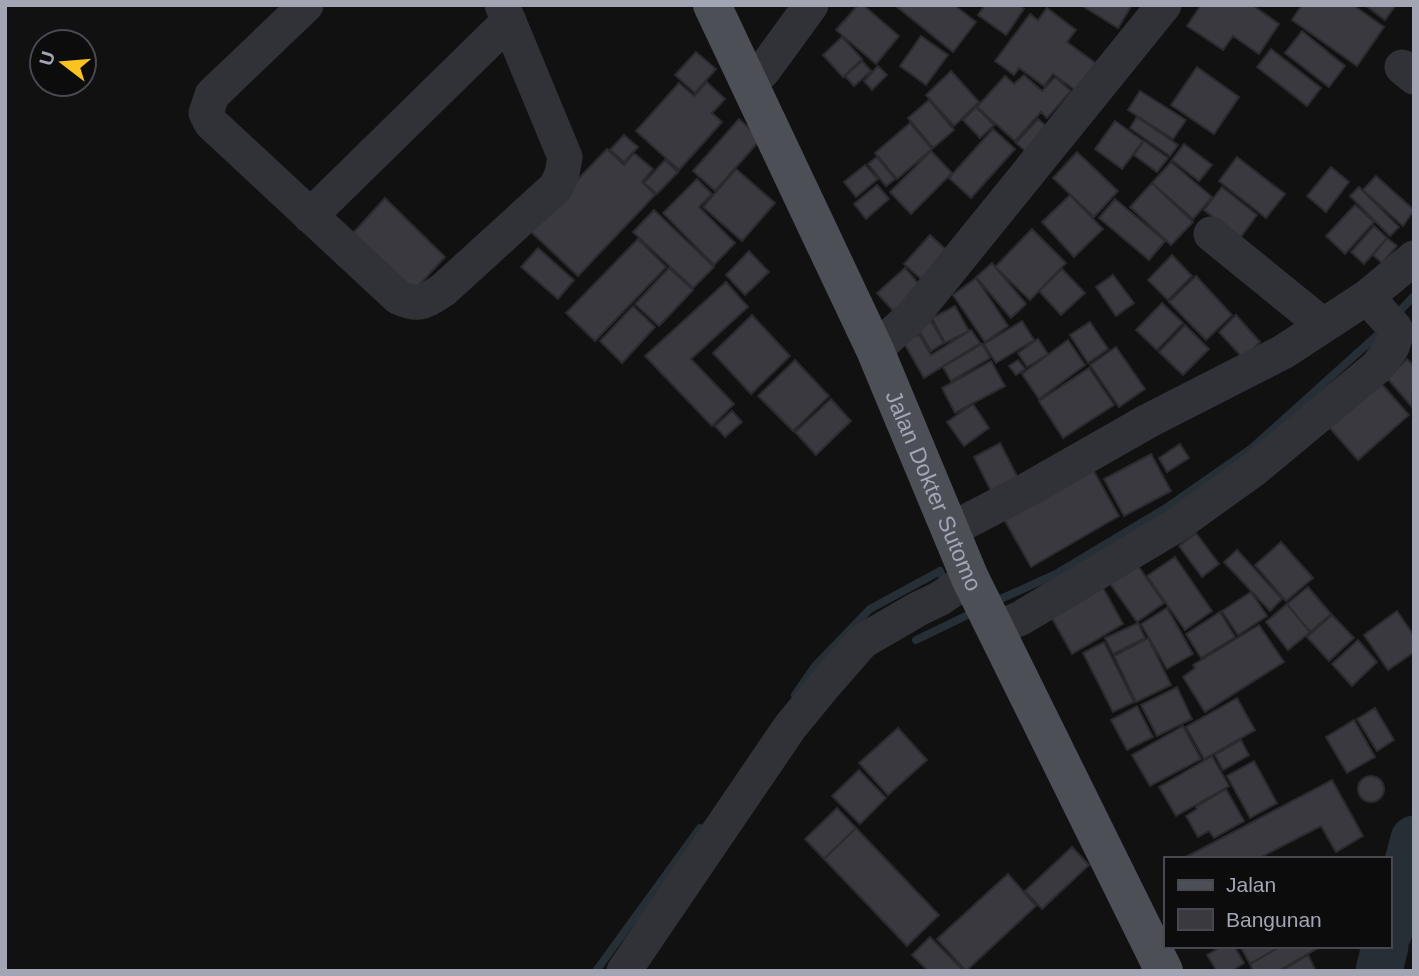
<svg xmlns="http://www.w3.org/2000/svg" width="1419" height="976" font-family="Arial,sans-serif">
	<rect width="100%" height="100%" fill="#111112"/>
	<g fill="none" stroke-linecap="round" stroke-linejoin="round">
		<path stroke="#262e36" stroke-width="8" d="M1396,315L1414,296
			M994,602L1056,574L1166,508L1252,448L1383,330
			M916,640L976,611
			M795,695L815,666L870,609L940,571L945,583
			M596,971L700,828"/>
		<path stroke="#262e36" stroke-width="47" d="M1389,932L1414,839
			M1379,971L1385,946"/>
	</g>
	<path fill="#3a393f" stroke="#2b2a2e" stroke-width="2" d="M858,5H863L899,36L876,64L836,30Z
		M898,5H954L976,22L953,52L897,7Z
		M985,5H1019L1024,9L1006,35L978,15Z
		M1081,5H1132L1118,28Z
		M1201,5H1252L1279,24L1259,54L1233,36L1223,50L1187,26Z
		M1302,5H1353L1384,27L1357,66L1292,20Z
		M1365,5H1396L1385,20Z
		M1047,8L1076,30L1067,42L1098,65L1079,93L1053,74L1044,86L1019,68L1014,75L995,61L1030,14L1038,20Z
		M1302,31L1345,66L1329,87L1285,53Z
		M921,36L948,55L926,85L900,66Z
		M842,37L862,59L843,77L823,55Z
		M1271,49L1321,88L1307,106L1257,67Z
		M696,52L716,69L695,93L675,75Z
		M862,61L871,71L854,86L845,76Z
		M878,66L887,75L872,90L864,81Z
		M1197,67L1239,97L1214,134L1171,105Z
		M951,71L979,102L954,126L926,95Z
		M1024,75L1042,91L1055,77L1071,91L1047,118L1041,112L1015,141L977,107L1005,76L1014,84Z
		M707,82L725,99L712,113L722,122L679,170L636,131L679,83L694,96Z
		M1140,91L1186,120L1173,139L1128,110Z
		M929,100L954,130L933,148L908,118Z
		M976,107L994,125L980,138L963,120Z
		M1137,117L1178,145L1170,156L1130,128Z
		M739,119L761,139L715,191L693,171Z
		M1038,119L1057,136L1036,160L1016,143Z
		M1115,121L1143,141L1122,169L1095,149Z
		M910,123L932,149L897,179L875,153Z
		M993,129L1015,149L971,198L949,178Z
		M624,135L638,147L624,162L610,150Z
		M1144,141L1168,158L1157,172L1134,155Z
		M1184,144L1212,165L1199,181L1172,160Z
		M607,149L624,165L634,153L653,169L642,182L655,195L578,276L529,230Z
		M931,151L952,173L911,214L890,192Z
		M1077,152L1118,191L1094,217L1053,178Z
		M877,157L895,179L886,186L868,164Z
		M1237,157L1285,194L1266,218L1219,181Z
		M665,160L678,172L657,194L644,183Z
		M1171,162L1212,197L1193,219L1152,183Z
		M865,165L878,179L856,197L844,182Z
		M1331,167L1349,182L1326,212L1307,196Z
		M736,169L775,203L742,241L703,207Z
		M1376,176L1414,210L1403,226L1363,190Z
		M697,179L712,194L699,207L735,243L714,265L663,213Z
		M1152,183L1193,222L1171,245L1130,207Z
		M877,185L889,199L866,219L854,204Z
		M1222,187L1257,215L1240,238L1204,210Z
		M1359,187L1399,227L1390,236L1350,196Z
		M1070,195L1103,229L1074,257L1042,222Z
		M385,198L445,257L413,292L353,233Z
		M1115,199L1165,241L1149,260L1099,218Z
		M1355,205L1374,222L1345,254L1326,236Z
		M654,210L714,267L693,288L633,232Z
		M1374,226L1387,238L1364,264L1351,252Z
		M1032,229L1066,263L1030,300L995,267Z
		M930,235L955,258L930,287L904,264Z
		M1387,238L1397,246L1382,263L1373,255Z
		M638,239L666,267L595,341L566,313Z
		M538,248L574,280L558,299L521,267Z
		M749,251L769,272L745,295L726,275Z
		M1172,255L1192,276L1168,300L1148,280Z
		M992,263L1026,304L1011,318L976,277Z
		M669,268L693,290L659,326L635,304Z
		M905,268L925,291L897,315L877,293Z
		M1062,269L1085,293L1061,315L1039,291Z
		M1113,275L1134,303L1116,316L1096,287Z
		M1196,276L1232,315L1206,340L1169,302Z
		M976,278L1008,326L985,342L953,295Z
		M726,282L748,307L691,359L734,404L712,426L645,356Z
		M1162,303L1183,323L1157,350L1136,330Z
		M633,306L655,327L622,363L600,341Z
		M955,306L969,331L945,343L932,318Z
		M752,315L790,356L751,394L713,353Z
		M1236,315L1260,342L1243,358L1219,332Z
		M931,321L944,343L931,351L918,329Z
		M1022,321L1034,340L996,363L984,344Z
		M1090,322L1108,349L1088,363L1070,335Z
		M1185,325L1209,349L1183,375L1159,352Z
		M971,330L980,343L924,378L904,343L919,334L931,355Z
		M1038,339L1048,354L1027,367L1018,353Z
		M1068,340L1085,365L1039,399L1022,374Z
		M982,344L990,358L951,381L943,367Z
		M1116,347L1145,389L1119,407L1090,365Z
		M1407,359L1414,366L1412,407L1387,378Z
		M795,360L829,396L793,431L758,396Z
		M1018,360L1025,369L1016,375L1009,366Z
		M991,361L1005,386L955,413L942,388Z
		M1089,368L1114,405L1063,438L1039,401Z
		M1379,381L1409,415L1358,460L1328,426Z
		M831,399L851,421L816,455L795,432Z
		M973,404L989,428L964,446L947,422Z
		M732,411L742,422L725,437L715,426Z
		M1000,443L1018,478L991,491L974,457Z
		M1180,444L1189,458L1167,472L1159,458Z
		M1151,454L1171,491L1124,516L1104,479Z
		M1092,468L1119,516L1031,567L1004,519Z
		M1196,533L1219,564L1202,577L1179,546Z
		M1281,542L1313,578L1286,601L1255,565Z
		M1237,550L1282,599L1270,611L1224,562Z
		M1131,556L1164,603L1137,622L1104,575Z
		M1175,557L1212,611L1185,630L1147,576Z
		M1101,584L1123,624L1072,654L1049,613Z
		M1308,587L1331,614L1310,632L1287,604Z
		M1251,592L1267,616L1238,635L1222,611Z
		M1287,604L1310,632L1288,650L1266,622Z
		M1167,608L1193,654L1167,669L1141,624Z
		M1397,611L1414,636V652L1388,670L1364,635Z
		M1220,612L1235,637L1201,658L1186,634Z
		M1332,615L1354,638L1329,661L1307,637Z
		M1138,623L1145,638L1113,654L1105,638Z
		M1259,625L1284,662L1205,712L1183,677L1195,668L1193,665Z
		M1148,638L1171,685L1136,702L1114,656Z
		M1358,640L1377,662L1352,686L1332,664Z
		M1104,642L1134,702L1113,712L1083,653Z
		M1177,687L1192,719L1157,736L1141,705Z
		M1237,698L1255,730L1204,759L1186,727Z
		M1137,706L1153,737L1127,750L1111,720Z
		M1375,708L1394,740L1377,751L1357,719Z
		M1354,720L1375,757L1347,773L1326,737Z
		M1183,726L1201,759L1150,786L1132,755Z
		M898,728L927,760L888,795L859,763Z
		M1241,740L1249,755L1223,770L1215,755Z
		M1212,756L1229,786L1176,816L1159,787Z
		M1254,761L1277,803L1250,818L1227,776Z
		M859,770L886,798L860,824L832,796Z
		M1358 789a13 13 0 1 1 26 0a13 13 0 1 1-26 0Z
		M1332,780L1363,836L1336,852L1321,826L1263,856L1265,859H1182Z
		M1226,789L1244,821L1214,838L1209,831L1198,837L1186,816L1197,809L1196,807Z
		M837,808L856,828L824,859L805,839Z
		M856,828L939,915L907,946L824,859Z
		M1072,847L1089,865L1042,909L1025,891Z
		M1008,874L1036,906L966,971L937,939Z
		M930,937L963,970L962,971H928L912,955Z
		M1222,946H1234L1244,963L1232,971H1217L1207,955Z
		M1240,946H1281L1250,964Z
		M1281,946H1317L1318,948L1278,971H1253L1250,964Z
		M1308,955L1316,971H1281Z"/>
	<g fill="none" stroke-linecap="round" stroke-linejoin="round">
		<path stroke="#313237" stroke-width="35" d="M306,5L212,95L206,113L211,123L398,297C420,307 424,302 443,290L556,187L562,174L565,157L502,5
			M1402,67L1414,77
			M748,83L763,71L811,5
			M310,216L509,21
			M1211,234L1323,325
			M875,350L914,314L1164,5
			M950,530L1027,490L1148,421L1283,352L1367,297L1414,258
			M996,629L1021,618L1175,526L1253,470L1377,367L1392,347L1397,332L1394,327L1367,297
			M624,971L790,727L827,682L863,641L918,609L939,599L970,578"/>
		<path stroke="#4d4f57" stroke-width="38" id="s1" d="M712,5L875,350L970,578L1164,971"/>
	</g>
	<g text-anchor="middle" stroke-width="5" stroke-linejoin="round" paint-order="stroke">
		<g font-size="23" fill="#a1a5b4" stroke="#0c0c0d">
			<text dy="8" stroke="none"><textPath href="#s1" startOffset="534">Jalan Dokter Sutomo</textPath></text>
		</g>
	</g>
	<rect width="1419" height="976" fill="none" stroke="#a1a5b4" stroke-width="14"/>
	<rect x="1164" y="857" width="228" height="91" fill="#0c0c0d" stroke="#484950" stroke-width="2"/>
	<rect x="1178" y="880" width="35" height="10" fill="#4d4f57" stroke="#484950" stroke-width="2"/>
	<text x="1226" y="892" font-size="21" fill="#a1a5b4">Jalan</text>
	<rect x="1178" y="909" width="35" height="21" fill="#3a393f" stroke="#484950" stroke-width="2"/>
	<text x="1226" y="927" font-size="21" fill="#a1a5b4">Bangunan</text>
	<g transform="translate(63 63) rotate(286)"><circle r="33" fill="#0c0c0d" stroke="#484950" stroke-width="2"/>
	<path d="M0-5L12 26L0 18L-12 26Z" fill="#fcc21f"/>
	<text y="-10" font-size="19" font-weight="bold" text-anchor="middle" fill="#a1a5b4">U</text>
	</g>
</svg>
